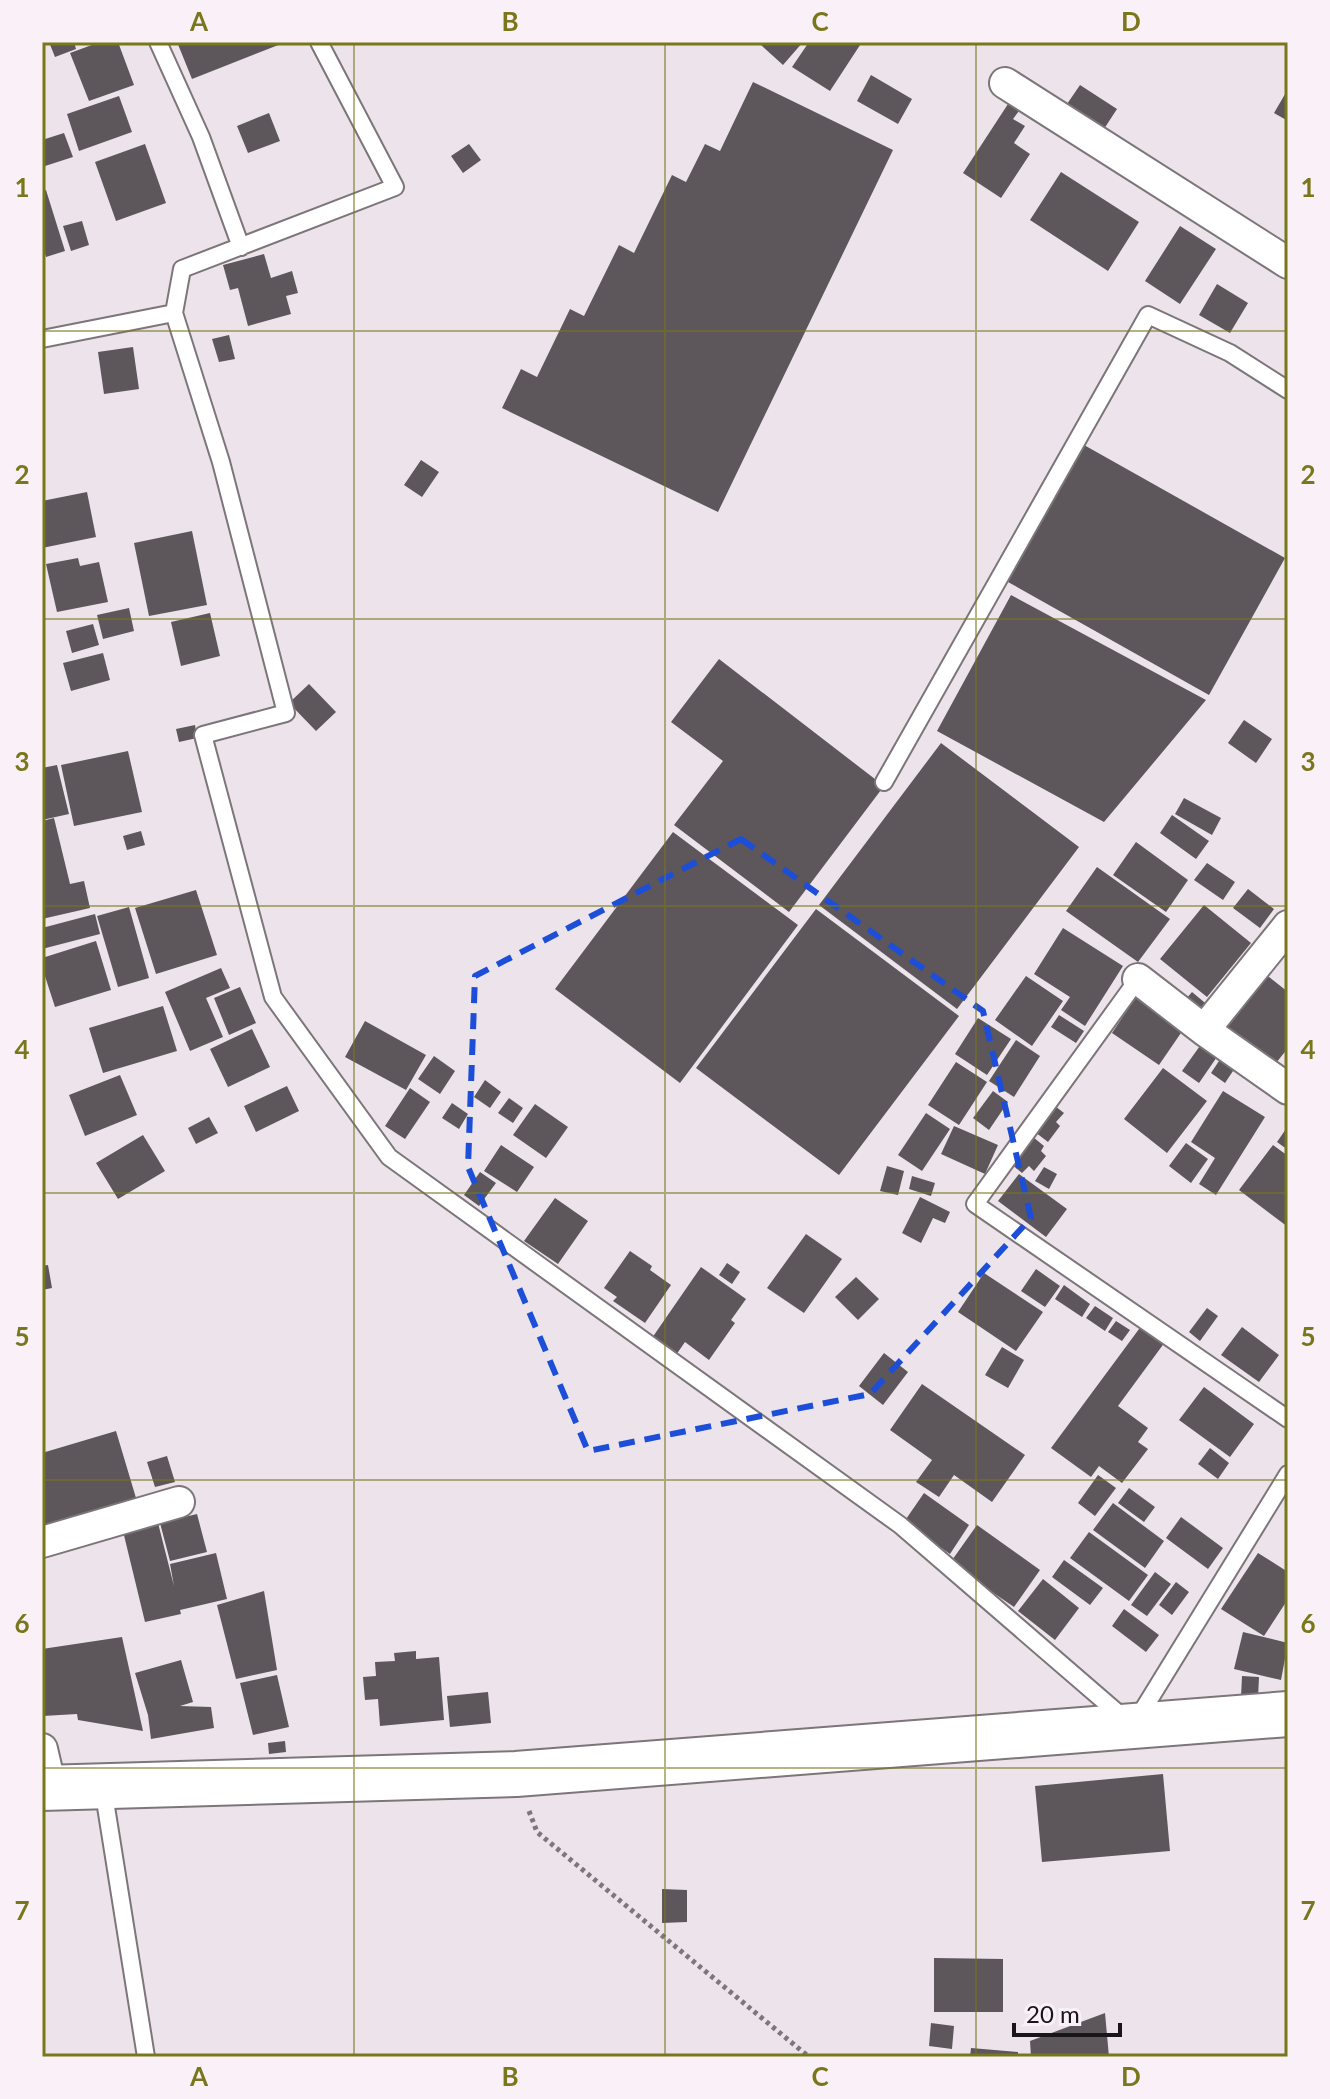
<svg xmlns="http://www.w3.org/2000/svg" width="1330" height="2099" font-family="Lato,sans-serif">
	<rect width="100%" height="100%" fill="#ece4ea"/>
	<path fill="#5d565b" d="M49,42H74L76,49L55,57Z
		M100,42H118L134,85L89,101L70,53Z
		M177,42H286L192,79Z
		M764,42H803L783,65L761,45Z
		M809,42H862L830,91L792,67Z
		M871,75L912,99L898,124L857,101Z
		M753,82L893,150L718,512L502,408L521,369L537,377L570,309L584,316L619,245L634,253L672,175L686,182L705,144L720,151Z
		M1080,85L1117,109L1102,132L1065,107Z
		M1288,89V121L1274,113Z
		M119,96L132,132L79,151L67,114Z
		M1008,104L1019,111L1013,119L1025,126L1014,143L1030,154L1001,198L963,173Z
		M269,113L280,141L248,153L237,126Z
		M64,133L73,157L42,167V140Z
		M145,144L166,203L116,221L95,162Z
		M469,144L481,160L463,173L451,156Z
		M1061,172L1139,222L1108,271L1030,220Z
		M46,190L65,251L46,257L42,245V191Z
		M82,221L89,245L71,251L63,226Z
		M1180,226L1216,249L1180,304L1145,281Z
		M264,254L271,278L292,271L298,293L286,296L291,314L248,326L238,288L230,290L223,265Z
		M1217,284L1248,303L1230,333L1199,315Z
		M229,335L235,359L219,362L212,339Z
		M133,347L139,389L104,394L98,352Z
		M1084,445L1285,558L1209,695L1008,582Z
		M421,460L439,472L422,497L404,485Z
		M87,492L96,537L42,548V501Z
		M192,531L207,605L149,616L134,543Z
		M78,558L80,566L99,562L108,602L57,612L46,564Z
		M1011,595L1206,700L1104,822L937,731Z
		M129,608L134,631L103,639L97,615Z
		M210,613L220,656L181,666L171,622Z
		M93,624L99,645L72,653L66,631Z
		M103,653L110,680L71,691L63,663Z
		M719,659L884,786L789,912L674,825L723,761L671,722Z
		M309,684L336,712L316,731L289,703Z
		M1244,720L1272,739L1256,763L1228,743Z
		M195,725L197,738L179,742L176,729Z
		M941,743L1079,847L957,1009L819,905Z
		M128,751L142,812L74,826L61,765Z
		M57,765L69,814L42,820V768Z
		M1184,798L1221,818L1212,835L1175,814Z
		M1172,815L1209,841L1196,859L1160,833Z
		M54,818L70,884L84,881L90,908L42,919V821Z
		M141,831L145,845L127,850L123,836Z
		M673,832L798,925L680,1083L555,989Z
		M1136,842L1188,880L1166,912L1113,875Z
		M1207,863L1235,882L1223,900L1194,880Z
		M1097,867L1170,919L1138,962L1066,911Z
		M1248,889L1274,909L1260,928L1233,908Z
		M196,890L217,955L156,974L135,908Z
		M1204,905L1251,943L1207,997L1160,959Z
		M129,907L149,978L118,987L97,916Z
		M816,909L959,1016L839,1175L696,1068Z
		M95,914L100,934L42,949V928Z
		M1063,928L1123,966L1085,1026L1061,1010L1070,997L1034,974Z
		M96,941L111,990L55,1007L42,967V958Z
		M221,968L230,988L206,998L223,1037L190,1051L165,992Z
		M1264,973L1288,992V1048L1272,1068L1221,1029Z
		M1026,976L1063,1001L1032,1046L995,1020Z
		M240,987L256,1023L229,1035L214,998Z
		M1192,992L1210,1007L1198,1021L1180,1006Z
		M1136,997L1183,1030L1159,1065L1112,1033Z
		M163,1006L177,1051L103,1073L89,1028Z
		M1059,1015L1084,1031L1076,1043L1051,1027Z
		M978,1018L1011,1039L987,1075L955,1054Z
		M365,1021L426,1055L406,1090L345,1057Z
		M252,1029L270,1067L228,1087L210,1049Z
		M1016,1040L1040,1056L1014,1097L989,1081Z
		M1202,1043L1219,1054L1199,1083L1182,1071Z
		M434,1056L455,1071L440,1094L418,1079Z
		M1221,1058L1235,1068L1225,1083L1211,1073Z
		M956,1062L987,1082L959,1125L928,1105Z
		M1163,1068L1207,1101L1167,1153L1124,1119Z
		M120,1075L137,1115L85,1136L69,1095Z
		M485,1080L501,1092L490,1108L474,1097Z
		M287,1086L299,1111L256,1132L244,1106Z
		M410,1088L430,1102L405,1139L385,1126Z
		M993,1091L1008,1102L989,1130L973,1118Z
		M1223,1091L1265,1117L1216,1195L1199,1184L1215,1158L1191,1142Z
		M509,1098L523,1108L513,1123L498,1113Z
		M452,1103L468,1114L459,1129L442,1118Z
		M535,1104L568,1127L546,1158L513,1135Z
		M1055,1106L1064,1113L1056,1122L1060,1126L1048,1142L1035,1132Z
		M926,1113L950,1129L922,1171L898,1155Z
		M209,1117L218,1133L196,1144L188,1128Z
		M954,1126L998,1145L985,1174L941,1154Z
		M1288,1126V1150L1277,1142Z
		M143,1135L165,1171L118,1199L96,1163Z
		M1033,1137L1044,1146L1041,1151L1046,1156L1034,1171L1029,1166L1022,1173L1011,1164Z
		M1186,1143L1208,1159L1191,1183L1169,1166Z
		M501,1145L534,1167L517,1192L484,1171Z
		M1273,1145L1288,1156V1227L1239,1190Z
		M887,1166L904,1171L898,1195L880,1191Z
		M1044,1167L1057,1174L1049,1189L1035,1181Z
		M480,1172L496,1183L479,1206L464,1195Z
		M1019,1174L1067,1209L1046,1237L998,1201Z
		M912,1176L935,1183L931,1196L909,1189Z
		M920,1197L950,1212L945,1223L933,1218L921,1243L902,1233Z
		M555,1198L588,1221L558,1264L524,1241Z
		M806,1234L842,1259L804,1313L767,1288Z
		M630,1251L652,1266L650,1270L671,1285L645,1323L613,1301L617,1297L604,1288Z
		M727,1263L740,1272L732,1284L719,1275Z
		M48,1265L52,1288L42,1290V1266Z
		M701,1267L746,1299L731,1320L735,1323L709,1360L685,1342L676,1355L652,1338Z
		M1036,1269L1060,1286L1045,1307L1021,1291Z
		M984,1273L1043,1312L1016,1351L958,1312Z
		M856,1277L879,1299L858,1320L835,1297Z
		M1064,1285L1090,1304L1082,1317L1055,1299Z
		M1095,1306L1113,1318L1105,1331L1086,1318Z
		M1207,1308L1218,1316L1200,1341L1189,1332Z
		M1116,1321L1130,1330L1122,1341L1108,1332Z
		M1142,1325L1165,1342L1118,1406L1148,1428L1138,1442L1148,1449L1122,1483L1099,1466L1091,1477L1051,1448Z
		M1242,1327L1279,1355L1259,1382L1221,1355Z
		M1002,1347L1024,1360L1008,1388L985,1375Z
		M884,1353L908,1372L883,1405L859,1386Z
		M922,1384L1025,1455L992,1502L954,1475L939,1497L916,1482L932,1460L890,1430Z
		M1204,1387L1254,1424L1230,1457L1179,1420Z
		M116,1431L136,1498L42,1526V1453Z
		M1210,1448L1229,1463L1218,1479L1198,1464Z
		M167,1456L175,1482L155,1487L147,1462Z
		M1098,1475L1116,1488L1095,1516L1078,1503Z
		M1129,1488L1155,1507L1144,1522L1118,1503Z
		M924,1493L969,1525L950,1554L904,1522Z
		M1113,1503L1164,1541L1145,1568L1093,1530Z
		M197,1514L207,1552L170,1561L160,1523Z
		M1181,1517L1223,1548L1208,1569L1166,1538Z
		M157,1519L174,1586L170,1564L216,1553L227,1599L180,1610L181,1614L145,1622L122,1527Z
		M977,1525L1040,1570L1014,1607L950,1563Z
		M1089,1532L1148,1575L1129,1601L1070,1558Z
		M1258,1553L1288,1572V1599L1264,1636L1221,1609Z
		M1064,1560L1103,1588L1090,1605L1052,1577Z
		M1155,1572L1171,1584L1147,1616L1131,1605Z
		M1043,1579L1079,1608L1055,1640L1018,1611Z
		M1176,1582L1189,1592L1172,1615L1159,1605Z
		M264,1591L277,1670L236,1679L217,1605Z
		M1124,1609L1159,1635L1146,1652L1112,1626Z
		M1243,1632L1288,1643L1281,1680L1234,1669Z
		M122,1637L143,1731L78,1720L77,1714L43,1716L42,1649Z
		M416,1651V1659L439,1657L444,1720L380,1726L378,1699L365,1700L363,1677L376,1676L375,1662L395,1661L394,1653Z
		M181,1660L193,1702L180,1706L211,1707L214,1728L151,1739L148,1715L135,1673Z
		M277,1675L289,1727L253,1735L240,1683Z
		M1242,1676L1259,1677L1258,1698L1241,1697Z
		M488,1692L491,1723L450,1727L447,1696Z
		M285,1741L286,1752L269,1754L268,1743Z
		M1163,1774L1170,1851L1042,1862L1035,1786Z
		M662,1889L687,1890V1922L662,1923Z
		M934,1958L1003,1959V2012H934Z
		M1105,2013L1109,2057H1031L1030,2041Z
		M931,2023L954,2026L952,2049L929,2046Z
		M971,2048L1018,2052V2057H970Z"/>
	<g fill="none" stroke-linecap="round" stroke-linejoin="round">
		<g stroke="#7c757a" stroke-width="20">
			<path id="lane" d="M158,42L201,137L241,247
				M174,313L221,462L286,713L203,735L273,997L389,1157L900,1525L1133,1726L1288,1474
				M42,339L174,313L182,269L395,187L319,42
				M884,782L1148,315L1230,353L1288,390
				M1138,979L975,1204L1288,1419
				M103,1788L146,2057"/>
		</g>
		<g stroke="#7c757a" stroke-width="34">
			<path id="street" d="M1005,83L1288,263
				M1138,979L1204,1030L1288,926
				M1204,1030L1288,1089
				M42,1542L179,1502
				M42,1749L51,1788"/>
		</g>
		<g stroke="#7c757a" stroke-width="48">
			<path id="secondary" d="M42,1788L516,1774L1288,1714"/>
		</g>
		<path stroke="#7c777b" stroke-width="5" stroke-dasharray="4 4" stroke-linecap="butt" d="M529,1811L537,1832L809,2057"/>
		<use href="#lane" stroke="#fff" stroke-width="16"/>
		<use href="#street" stroke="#fff" stroke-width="30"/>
		<use href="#secondary" stroke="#fff" stroke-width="44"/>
	</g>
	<path fill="none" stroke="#1d4ed8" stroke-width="6" stroke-dasharray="16 10" stroke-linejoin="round" d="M741,839L983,1011L1031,1218L870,1394L588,1451L468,1167L475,976Z"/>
	<path fill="none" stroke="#7a761b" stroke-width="2" stroke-opacity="0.55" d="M354,42V2057M665,42V2057M976,42V2057M42,331H1288M42,619H1288M42,906H1288M42,1193H1288M42,1480H1288M42,1768H1288"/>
	<rect width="1330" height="2099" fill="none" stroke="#f9f1f7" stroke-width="88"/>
	<path d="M1014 2023v12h106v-12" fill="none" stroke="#181618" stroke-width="4"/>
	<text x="1026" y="2023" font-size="24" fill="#181618" stroke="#f9f1f7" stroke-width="6" paint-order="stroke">20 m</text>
	<rect x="44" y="44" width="1242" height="2011" fill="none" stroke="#7a761b" stroke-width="3"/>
	<g font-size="26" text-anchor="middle" font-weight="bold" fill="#7a761b">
		<text x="199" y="31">A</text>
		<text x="510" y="31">B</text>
		<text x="820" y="31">C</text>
		<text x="1131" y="31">D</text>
		<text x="22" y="197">1</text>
		<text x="1308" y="197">1</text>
		<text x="22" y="484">2</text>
		<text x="1308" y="484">2</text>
		<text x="22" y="771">3</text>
		<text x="1308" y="771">3</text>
		<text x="22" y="1059">4</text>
		<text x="1308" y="1059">4</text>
		<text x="22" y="1346">5</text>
		<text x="1308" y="1346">5</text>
		<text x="22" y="1633">6</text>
		<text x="1308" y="1633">6</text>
		<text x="22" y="1920">7</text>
		<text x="1308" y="1920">7</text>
		<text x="199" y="2086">A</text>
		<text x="510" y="2086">B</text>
		<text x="820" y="2086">C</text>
		<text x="1131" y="2086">D</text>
	</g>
</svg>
